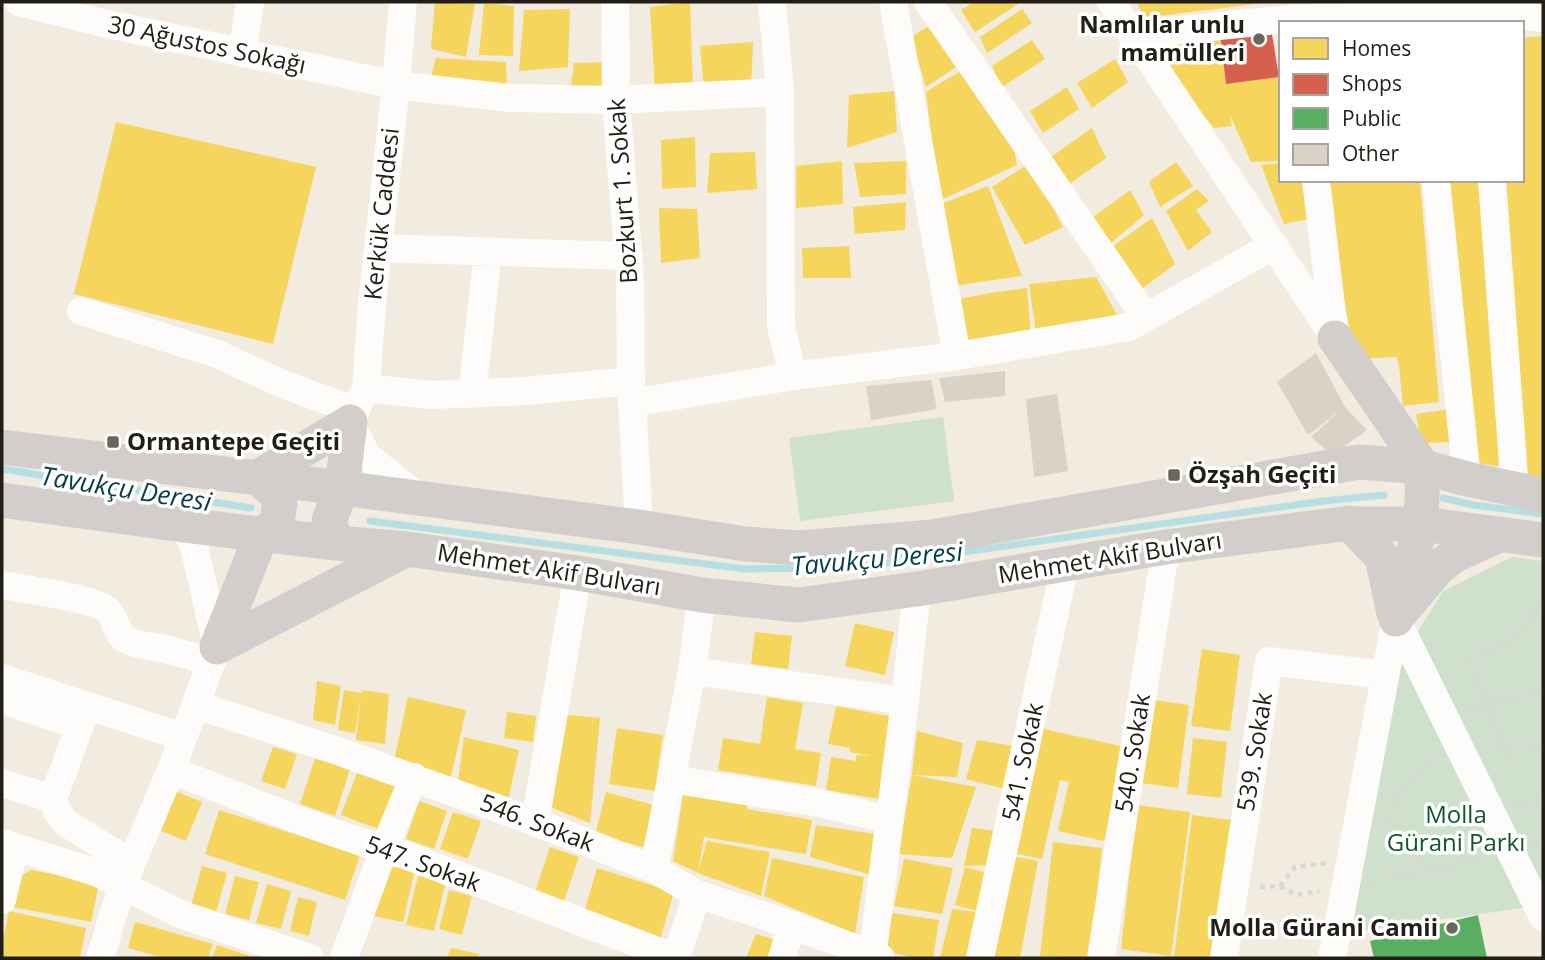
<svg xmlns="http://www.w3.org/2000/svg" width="1545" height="960" font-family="'Open Sans',sans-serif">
	<rect width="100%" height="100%" fill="#f1ebe0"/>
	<path fill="#cfe1cd" d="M943,417L954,501L800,521L789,438Z
		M1512,557L1543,561V905L1352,932L1372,799L1401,659L1443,591Z"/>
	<path fill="#f6d55c" d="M435,2L475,4L466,57L431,49Z
		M690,2L693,89L655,90L650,7Z
		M974,2H1017L1018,4L975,32L961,10Z
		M1137,2H1263V3L1144,18Z
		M484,3L514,6L513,56L479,55Z
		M570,9L568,67L519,71L524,10Z
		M1022,9L1032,23L987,53L980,37Z
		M937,21L964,62L926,87L911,37Z
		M1220,33L1226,84L1279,77L1281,161L1251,162L1230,115L1232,126L1214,128L1182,89L1159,42Z
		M1543,36V487L1522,488L1501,180H1522V38Z
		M1032,40L1045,59L1002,87L992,66Z
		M753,42L751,87L704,90L700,46Z
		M436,58L506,62L507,91L429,84Z
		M1115,59L1128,82L1092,108L1077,83Z
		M611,62L610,94L570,93L574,63Z
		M962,70L1012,137L1017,165L939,201L926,92Z
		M1067,87L1079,109L1043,133L1030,111Z
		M894,91L897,132L847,148L849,95Z
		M116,122L316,167L273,344L74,294Z
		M1092,128L1106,158L1068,185L1051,157Z
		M695,137L696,187L662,189L661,140Z
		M755,152L757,189L707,193L710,153Z
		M842,161L843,204L796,208V166Z
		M906,161V194L860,197L854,163Z
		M1176,162L1193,186L1160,207L1149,182Z
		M1030,163L1063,227L1025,245L992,187Z
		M1281,163V180H1302L1309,219L1284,224L1261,165Z
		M1326,180H1420L1439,402L1403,406L1399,365L1396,357L1355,359L1329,216Z
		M1447,180H1479L1505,467L1468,462Z
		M988,186L1022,276L952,286L941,204Z
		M1197,189L1209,201L1196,210L1212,232L1188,251L1166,211Z
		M1130,190L1144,215L1111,243L1092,218Z
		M906,202L905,230L855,234L853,207Z
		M659,208L697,209L700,258L661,263Z
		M1152,218L1175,264L1139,291L1112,247Z
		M849,246L851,278H803L802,248Z
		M1096,277L1121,322L1037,338L1029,284Z
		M1027,288L1031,336L963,350L955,300L990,293Z
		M1450,409L1454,442L1421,443L1416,414Z
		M855,623L894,632L885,675L845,666Z
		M755,632L792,636L788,669L751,664Z
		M1202,649L1240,655L1230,731L1191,726Z
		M317,681L341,686L335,725L313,720Z
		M344,690L362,693V690L389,694L385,744L356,740L361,695L355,733L338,730Z
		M408,697L466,710L451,777L393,765Z
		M767,697L803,703L795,749L821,753L816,786L718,770L723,738L760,744Z
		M1146,699L1189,705L1178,788L1134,782Z
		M836,706L894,717L879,799L826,790L831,757L856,761V755L872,756L850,752V748L828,744Z
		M507,712L536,716L533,742L504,738Z
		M559,714L600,718L590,823L550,807Z
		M1035,727L1125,747L1104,841L1058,831L1069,782L1060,780L1042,859L1007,852Z
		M617,728L663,735L655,791L609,784Z
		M917,731L963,743L957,777L912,775Z
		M464,737L519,750L507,805L458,781Z
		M1193,738L1227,742L1221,798L1187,794Z
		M977,740L1015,746L1005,789L966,779Z
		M273,747L297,754L285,789L261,781Z
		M316,755L351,766L335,816L300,804Z
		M357,773L396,787L381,830L341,815Z
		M912,775L976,787L952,858L898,854Z
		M177,792L202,802L186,841L161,831Z
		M606,792L654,805L643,847L595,835Z
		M683,794L747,805V809L812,820L806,854L704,837L698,873L673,861Z
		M419,801L447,811L434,849L406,839Z
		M1137,805L1190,812L1171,956L1121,949Z
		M219,810L360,855L345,900L205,854Z
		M453,812L481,821L468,859L440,849Z
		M1192,815L1232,820L1214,958H1174Z
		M816,825L875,834L871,875L810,857Z
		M972,828L997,831L993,865L964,866Z
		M707,841L770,852L761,896L698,873Z
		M1053,842L1102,848L1090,958L1040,956Z
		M550,847L579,857L563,904L534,895Z
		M1007,855L1038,861L1020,958H987Z
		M772,858L864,877L855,934L764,896Z
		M904,859L953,868L942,914L894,906Z
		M384,863L415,869L403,922L373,916Z
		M202,866L227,873L215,916L190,909Z
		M965,867L995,875L975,958H940L952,909L985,913L955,905Z
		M597,868L674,892L660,940L583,916Z
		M31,870L99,883L91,922L13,907L19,877Z
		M235,876L259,882L249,920L225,914Z
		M418,876L446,881L434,931L406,925Z
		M267,884L291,891L281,929L256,923Z
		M449,890L472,896L462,935L439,929Z
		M298,897L317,902L309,936L290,931Z
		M9,911L86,928L80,958H2V946Z
		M893,913L939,920L933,958H917L882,951Z
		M135,922L213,944L208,958H164L128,948Z
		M756,934L779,941L772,958H746Z
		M217,945L256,958H212Z
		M451,948L479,954L477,958H447Z"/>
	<path fill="#d6604d" d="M1271,28L1279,77L1226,84L1220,33Z"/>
	<path fill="#5aae61" d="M1478,915L1487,958H1374L1370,941Z"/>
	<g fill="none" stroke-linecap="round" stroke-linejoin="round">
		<path stroke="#b6dee3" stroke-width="7" d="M2,469L251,508
			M1443,498L1473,505L1543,514
			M370,521L745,569L858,567L1323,501L1384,495"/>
	</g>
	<path fill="#dad2c6" d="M1316,353L1345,407L1367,430L1332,455L1311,437L1341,410L1308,435L1277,382Z
		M1005,371V396L945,402L939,378Z
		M931,380L937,409L871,420L866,386Z
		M1057,394L1068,471L1034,477L1026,399Z"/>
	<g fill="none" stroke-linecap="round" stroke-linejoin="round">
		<path stroke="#d9d7d4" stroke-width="4.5" stroke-dasharray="5 5" stroke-linecap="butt" d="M1543,605L1540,604L1510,642L1470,658L1505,754L1543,746
			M1469,709L1538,693L1543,687
			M1513,804L1543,799
			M1532,842L1543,839
			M1431,869L1411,855L1391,837L1389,821L1395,800L1436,757
			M1372,882L1427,871L1487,855
			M1280,886L1295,867L1327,863
			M1260,887L1280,886L1296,895L1319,891"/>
		<path stroke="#fdfcfa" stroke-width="28" d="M19,2L103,23L396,85L510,98L616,100L780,92
			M403,2L396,85L372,304L366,388L350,422L367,456L421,499
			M615,2L616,100L630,279L631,381L639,527
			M772,2L780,92L781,326L793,376L957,356L1129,327L1274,245
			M893,2L957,356
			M928,2L1145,316
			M1111,2L1335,338
			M1132,35L1297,18L1419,17L1480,11L1543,18
			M242,53L250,2
			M1316,180L1334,331
			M1436,180L1467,479
			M1492,180L1515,490
			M378,248L629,256
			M81,311L217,354L285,385L356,411
			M366,388L431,395L526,391L631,381
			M472,394L488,251
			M632,403L793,376
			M2,585C22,589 94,598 107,610C117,618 115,634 127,640C138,646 152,646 164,649C180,652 196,658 211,662
			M1396,619L1543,917
			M692,671L905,701
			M2,678L183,737
			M2,700L80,726
			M196,705L338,751L535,822L654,869L697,894L792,925L881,958
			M87,706L53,799L57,811L66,823L131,863
			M171,770C248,800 325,833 405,855L676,958
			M671,779L820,803L890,820
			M2,783L53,799
			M535,822L578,573
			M2,843L98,873L180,914L310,958
			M654,869L692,671L702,595
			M2,900L15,847
			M100,958L122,886L171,770L217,647L194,546L183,525
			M344,958L384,849L414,777
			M676,958L697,894
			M782,958L792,925
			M872,958L905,701L917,589
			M980,958L1065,565
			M1101,958L1166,547
			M1224,958L1269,661L1384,675
			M1332,958L1396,619"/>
		<path stroke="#d2cecb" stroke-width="35" d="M1335,338L1423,467L1421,524L1396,619
			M2,447L342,488L639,527L745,544L799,548L932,537L1359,462L1423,467L1467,479L1543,495
			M2,500L183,525L336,543L407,549L578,573L702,595L798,605L917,589L1166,547L1343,524H1421L1543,540
			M1349,523L1382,557L1394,613
			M336,543L329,521L342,488L350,422
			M1402,611L1439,567L1455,555L1499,535
			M217,647L262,533L275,526L277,521L280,503L276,494L258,477L350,422
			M217,647L407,549"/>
	</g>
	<g fill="#6a665d" stroke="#fff" stroke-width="2.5">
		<circle cx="1259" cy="39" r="7"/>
		<rect x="106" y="435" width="14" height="14" rx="3.5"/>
		<rect x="1167" y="468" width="14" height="14" rx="3.5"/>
		<circle cx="1452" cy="928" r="7"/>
	</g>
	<g text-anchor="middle" stroke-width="7" stroke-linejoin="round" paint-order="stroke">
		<g font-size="24" font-weight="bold" fill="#211e16" stroke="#fff" text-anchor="end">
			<text x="1245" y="33">Namlılar unlu<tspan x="1245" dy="28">mamülleri</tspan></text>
			<text x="127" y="450" text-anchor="start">Ormantepe Geçiti</text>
			<text x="1188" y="483" text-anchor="start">Özşah Geçiti</text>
			<text x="1438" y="936">Molla Gürani Camii</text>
		</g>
		<g font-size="24" fill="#211e16" stroke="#fff">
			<text transform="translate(207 45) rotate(12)" y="8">30 Ağustos Sokağı</text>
			<text transform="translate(623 191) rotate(-94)" y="8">Bozkurt 1. Sokak</text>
			<text transform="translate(382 214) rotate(-84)" y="8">Kerkük Caddesi</text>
			<text transform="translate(1110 558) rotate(-9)" y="8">Mehmet Akif Bulvarı</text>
			<text transform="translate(549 570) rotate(9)" y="8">Mehmet Akif Bulvarı</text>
			<text transform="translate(1255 752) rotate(-81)" y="8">539. Sokak</text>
			<text transform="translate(1133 753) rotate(-81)" y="8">540. Sokak</text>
			<text transform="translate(1023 762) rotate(-78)" y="8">541. Sokak</text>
			<text transform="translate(537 823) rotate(21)" y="8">546. Sokak</text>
			<text transform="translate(423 864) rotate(20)" y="8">547. Sokak</text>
		</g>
		<g font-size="24" fill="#115630" stroke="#fff">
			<text x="1456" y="823">Molla<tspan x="1456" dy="28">Gürani Parkı</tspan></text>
		</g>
		<g font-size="26" font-style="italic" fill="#063f48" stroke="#fff">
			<text transform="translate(126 489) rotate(9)" y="9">Tavukçu Deresi</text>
			<text transform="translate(877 559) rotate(-5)" y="9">Tavukçu Deresi</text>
		</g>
	</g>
	<rect width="1545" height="960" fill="none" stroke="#211e16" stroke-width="7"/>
	<rect x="1279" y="21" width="245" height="161" fill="#ffffff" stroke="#a6a5a2" stroke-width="2"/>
	<rect x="1293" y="38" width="35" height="21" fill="#f6d55c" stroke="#a6a5a2" stroke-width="2"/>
	<text x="1342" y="56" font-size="21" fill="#211e16">Homes</text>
	<rect x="1293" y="74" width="35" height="21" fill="#d6604d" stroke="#a6a5a2" stroke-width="2"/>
	<text x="1342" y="91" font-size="21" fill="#211e16">Shops</text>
	<rect x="1293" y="108" width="35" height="21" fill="#5aae61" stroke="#a6a5a2" stroke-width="2"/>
	<text x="1342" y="126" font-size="21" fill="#211e16">Public</text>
	<rect x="1293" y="144" width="35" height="21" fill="#dad2c6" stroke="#a6a5a2" stroke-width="2"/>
	<text x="1342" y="161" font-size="21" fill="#211e16">Other</text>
</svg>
